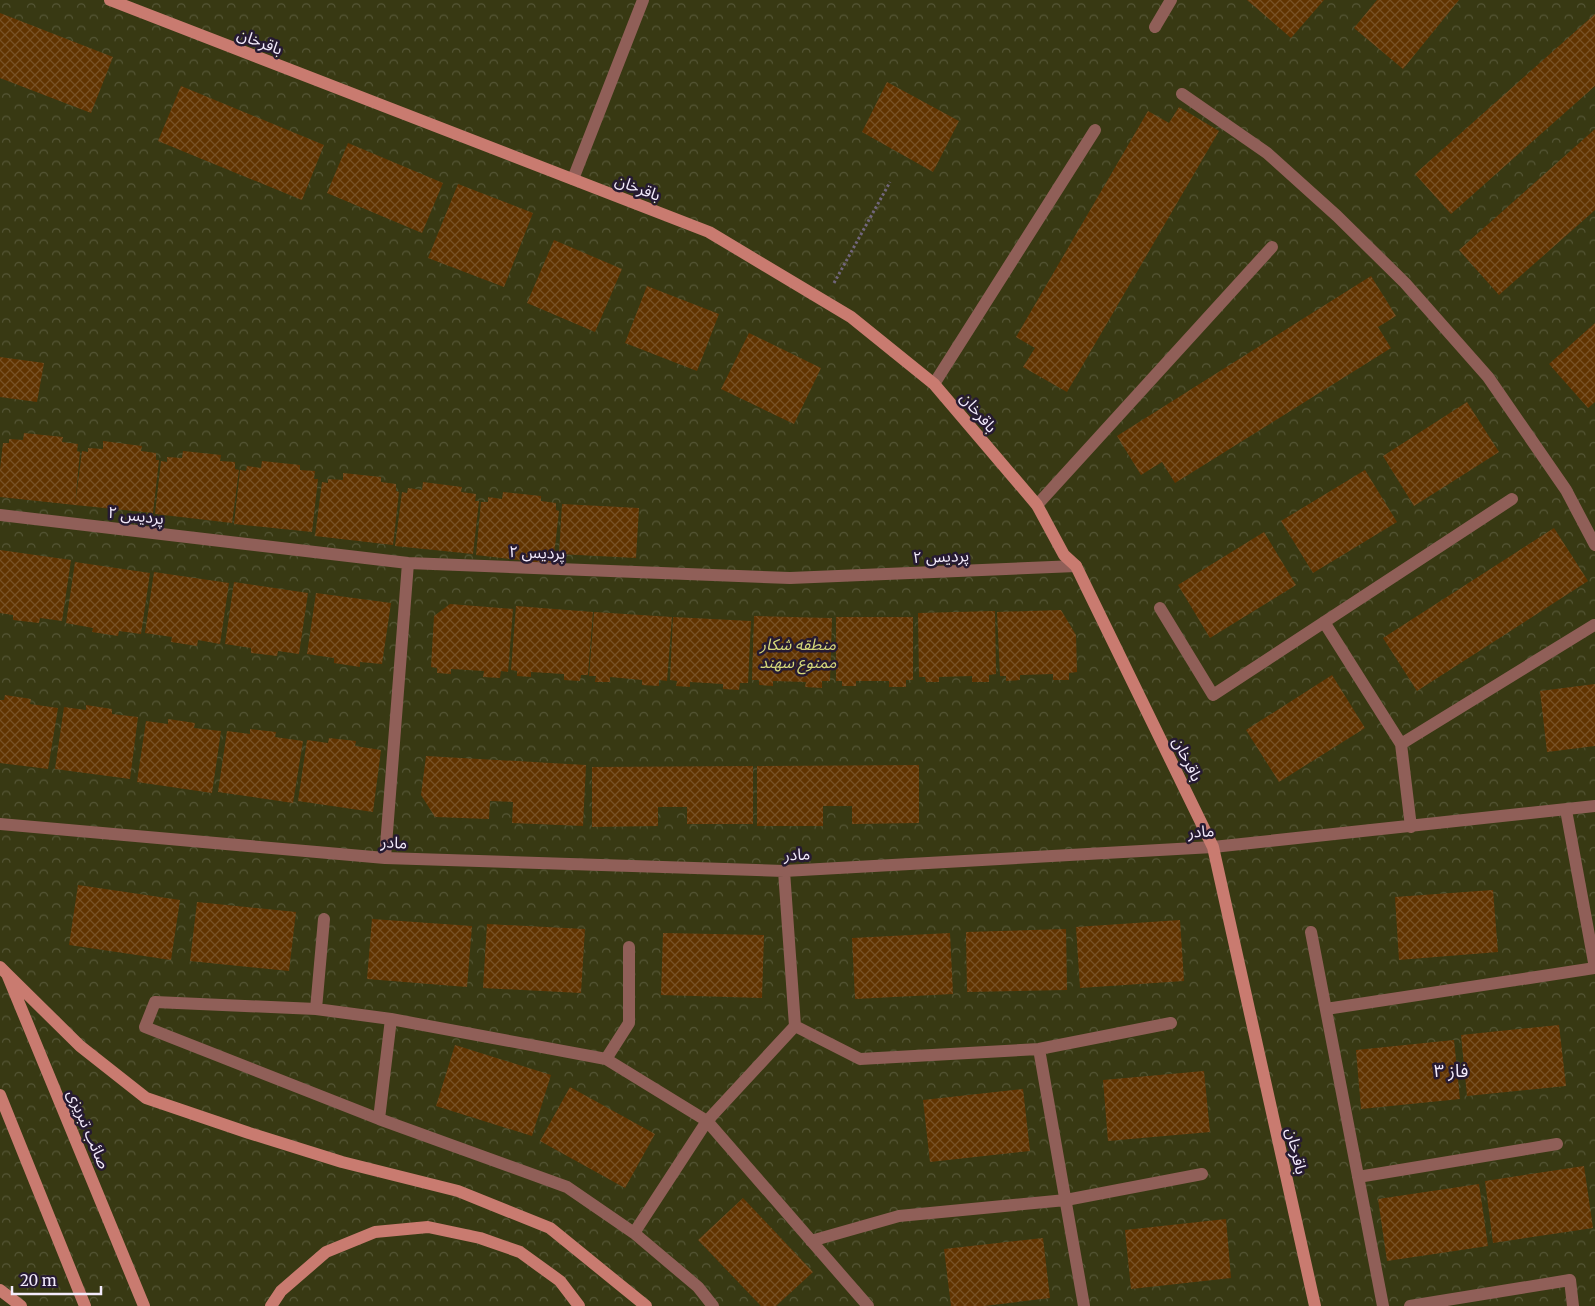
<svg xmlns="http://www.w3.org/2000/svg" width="1595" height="1306" font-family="Merriweather,'Noto Sans Arabic',serif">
	<defs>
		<pattern id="park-crowns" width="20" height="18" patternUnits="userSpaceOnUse" patternTransform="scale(1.25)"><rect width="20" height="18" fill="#383913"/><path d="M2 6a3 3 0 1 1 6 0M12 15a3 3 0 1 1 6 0" fill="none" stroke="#555636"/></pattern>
		<pattern id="building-cross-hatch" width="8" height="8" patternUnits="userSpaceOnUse" patternTransform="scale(1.25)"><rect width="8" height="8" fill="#613401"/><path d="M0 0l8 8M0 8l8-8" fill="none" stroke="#785227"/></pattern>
	</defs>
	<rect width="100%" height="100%" fill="#30243d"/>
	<path fill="url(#park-crowns)" d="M0,0H1595V1306H0Z"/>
	<path fill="url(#building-cross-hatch)" d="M1247,0H1324L1291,38Z
		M1377,0H1459L1403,69L1354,28Z
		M0,13L113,57L91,113L0,78Z
		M1595,14V86L1451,214L1415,174Z
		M887,82L959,121L933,172L862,132Z
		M181,86L324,145L302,200L158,141Z
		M1179,107L1219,131L1067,392L1023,367L1035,348L1016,337L1148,111L1169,123Z
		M1595,129V210L1499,295L1459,250Z
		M348,143L443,183L422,233L327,193Z
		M458,184L533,213L504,287L428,258Z
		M554,240L622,269L595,332L527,303Z
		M1371,276L1396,316L1378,327L1391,348L1175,483L1162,462L1141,475L1117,436Z
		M647,286L719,314L697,371L625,343Z
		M1595,323V402L1588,408L1549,364Z
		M749,333L821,368L794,424L721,389Z
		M0,357L44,363L37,402L0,397Z
		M1467,402L1499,452L1414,506L1383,456Z
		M24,433L63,437L62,442L78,444L77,451L80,452L75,505L0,497V469L3,443H9V439L23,440Z
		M103,441L142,446L141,451L156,453V460H159L153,513L75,505L82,451L88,452V448L103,449Z
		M183,451L221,455L220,461L235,462V469L239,470L232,523L155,514L161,461L167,462V457L182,458Z
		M262,461L300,465V470L315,471L314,479H318L312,532L234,524L240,470L246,471L247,466L261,468Z
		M1365,470L1397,522L1313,573L1281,521Z
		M343,473L381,477V482L396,484V491L399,492L393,545L315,536L322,482L328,483V479L343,480Z
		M423,482L462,487L461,492L476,494L475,501H479L473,554L395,546L402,492L407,493L408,488L422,490Z
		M503,492L541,496V501L556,503V510L559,511L553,564L476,555L481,502H488V497L502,499Z
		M562,504L639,508L636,558L559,554Z
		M1554,528L1588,581L1417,691L1383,638Z
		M1264,532L1296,585L1210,638L1178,585Z
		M0,550L71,560L62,621L40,618L39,623L13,620V615L0,613Z
		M75,562L150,573L141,634L119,631L118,636L92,632L93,628L66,623Z
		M154,572L229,583L220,644L198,640L197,646L171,642L172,637L145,633Z
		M234,582L308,593L299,654L278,651L277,656L251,653V648L225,644Z
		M316,593L391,603L382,664L360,662V667L334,663V658L307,654Z
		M450,604L513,609L508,672L501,671L500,678L483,677L484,671L451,669V674L437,673V668L431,667L434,616Z
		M516,606L593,612L588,675H581L580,681L564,680V674L531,672V677L517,676V671L511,670Z
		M1061,610L1076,635L1077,672L1069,673V680H1053V674L1020,675V680L1006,681V676H1000L997,612Z
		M995,611L996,674L989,675V682H972V676L939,677V682H926L925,677H919L918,613Z
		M594,612L672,617L667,681L659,680V686L642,685V680L610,677V682H595L596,676H589Z
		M754,616L832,618L830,681H822V688L805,687L806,682L773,681V686L759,685V680H752Z
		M673,617L751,621L748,683H740L739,690L723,689V684L690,682V687L676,686L677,681L670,680Z
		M836,617H913V680H906V687H889V681H856V686H842V681H836Z
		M1332,675L1365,728L1279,782L1246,730Z
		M1595,684V746L1547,752L1540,691Z
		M5,695L31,699L30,704L58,708L48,769L0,763V700H4Z
		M86,705L112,709V714L138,717L130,779L55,769L64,707L86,710Z
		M168,719L195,723L194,728L221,731L212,793L137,782L146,721L168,724Z
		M250,729L276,732L275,737L303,741L293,803L218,792L227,731L250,734Z
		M329,738L356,741L355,746L381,750L373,812L298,801L307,740L328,743Z
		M426,756L586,765L583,826L512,823L513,802L490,801L489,819L435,817L421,795Z
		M919,765V823L852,824V806H823V826H757V766Z
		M753,766V824H687V807H658V826L592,827V767Z
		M78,885L180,900L171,960L69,945Z
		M1493,890L1498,952L1399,960L1395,897Z
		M197,902L296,912L289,971L190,961Z
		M372,919L472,926L467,987L367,979Z
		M1180,920L1184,981L1080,988L1076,927Z
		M487,924L585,929L581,993L483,988Z
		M1066,929L1067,990L967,992L966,932Z
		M663,933L764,935L762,998L661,995Z
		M950,933L953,994L855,999L852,938Z
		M1559,1025L1566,1086L1467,1096L1461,1035Z
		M1454,1040L1460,1099L1361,1109L1356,1050Z
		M455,1045L551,1075L532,1136L436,1106Z
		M1204,1071L1210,1132L1108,1141L1103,1080Z
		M570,1087L655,1134L625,1188L540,1141Z
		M1023,1089L1030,1151L930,1162L923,1100Z
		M1584,1166L1593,1228L1493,1243L1485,1181Z
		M1479,1184L1488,1246L1387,1261L1378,1199Z
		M743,1198L813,1272L776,1306H761L698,1240Z
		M1226,1219L1231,1278L1131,1289L1125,1230Z
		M1043,1238L1050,1298L984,1306H951L944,1249Z"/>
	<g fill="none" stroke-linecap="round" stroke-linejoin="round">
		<path stroke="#71667c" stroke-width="3" stroke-dasharray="2.5 2.5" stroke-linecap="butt" d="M834,283L890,182"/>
		<path stroke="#905f58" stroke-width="12" d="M1155,27L1171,0
			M1182,94L1267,153L1337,216L1405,283L1488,377L1566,490L1595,545
			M573,179L643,0
			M934,384L1095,130
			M1037,505L1272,247
			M0,515L408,563L790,578L1076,566
			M1160,608L1213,695L1512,499
			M1324,622L1401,744L1411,827
			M1401,744L1594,625
			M1566,810L1595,968
			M0,824L385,858L784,871L1213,847L1595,806
			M385,858L408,563
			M1311,932L1383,1306
			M316,1009L324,919
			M1326,1009L1595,968
			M795,1026L860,1059L1039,1049L1171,1023
			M1039,1049L1084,1306
			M606,1059L629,1023V947
			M379,1119L391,1019
			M1358,1177L1557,1144
			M634,1233L707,1121L795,1026L784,871
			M811,1241L899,1216L1066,1200L1202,1174
			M713,1306L698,1287L634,1233L567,1187L379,1119L145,1027L155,1002L316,1009L391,1019L606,1059L707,1121L868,1306
			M1410,1306L1570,1280L1573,1306"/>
		<path stroke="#c97b70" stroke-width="12" d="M110,0L709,232L851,317L934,384L1037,505L1064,555L1076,566L1213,847L1315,1306
			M0,967L7,974L144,1306
			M7,974L80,1046L146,1098L249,1133L342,1162L458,1191L550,1228L646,1306
			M0,1095L85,1306
			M0,1290L21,1306
			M271,1306L281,1291L326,1252L375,1232L428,1227L480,1238L520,1252L560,1281L579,1306"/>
	</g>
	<g text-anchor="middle" stroke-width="5" stroke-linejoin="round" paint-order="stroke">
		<g font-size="16" fill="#f3ebfc" stroke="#261a32">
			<text transform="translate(260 41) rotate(21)" y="6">باقرخان</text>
			<text transform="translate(638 187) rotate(21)" y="6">باقرخان</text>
			<text transform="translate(979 412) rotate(50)" y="6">باقرخان</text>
			<text transform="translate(136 515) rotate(7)" y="6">پردیس ۲</text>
			<text transform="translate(537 552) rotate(2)" y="6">پردیس ۲</text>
			<text transform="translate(941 556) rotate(-2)" y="6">پردیس ۲</text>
			<text transform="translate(1188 759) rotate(64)" y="6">باقرخان</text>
			<text transform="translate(1201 831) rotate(-4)" y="6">مادر</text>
			<text transform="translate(394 842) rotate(3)" y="6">مادر</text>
			<text transform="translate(797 854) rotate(-2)" y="6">مادر</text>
			<text transform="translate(89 1129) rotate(67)" y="6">صائب تبریزی</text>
			<text transform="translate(1297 1151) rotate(77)" y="6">باقرخان</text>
		</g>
		<g font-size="16" font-style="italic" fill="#d4d77a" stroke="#261a32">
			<text x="798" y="650">منطقه شکار<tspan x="798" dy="18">ممنوع سهند</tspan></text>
		</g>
		<g font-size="18" fill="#f3ebfc" stroke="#261a32">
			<text x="1451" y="1077">فاز ۳</text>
		</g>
	</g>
	<path d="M12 1286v8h89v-8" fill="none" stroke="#f3ebfc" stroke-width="2.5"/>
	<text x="20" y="1286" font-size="15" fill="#f3ebfc" stroke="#261a32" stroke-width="4" paint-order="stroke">20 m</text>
</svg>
